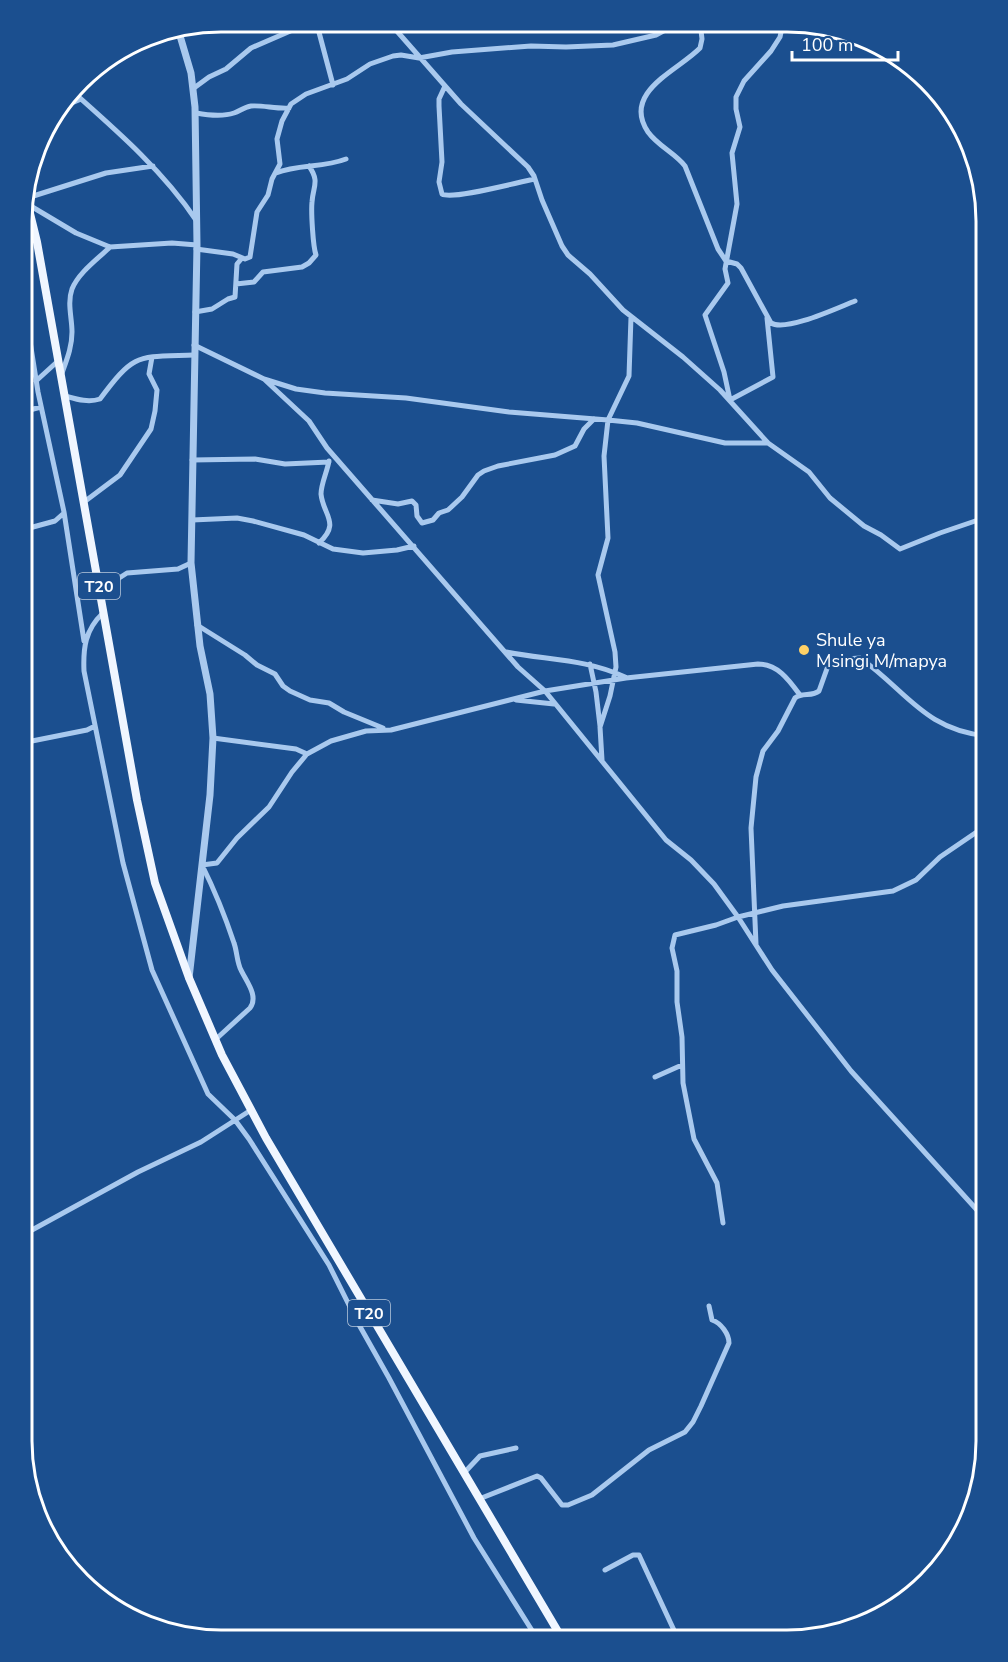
<svg xmlns="http://www.w3.org/2000/svg" width="1008" height="1662" font-family="'Nunito Sans',sans-serif">
	<rect width="100%" height="100%" fill="#1b4f8f"/>
	<g fill="none" stroke-linecap="round" stroke-linejoin="round">
		<path stroke="#a9c9ee" stroke-width="5" d="M316,21L333,85
			M388,21L461,104L528,167L534,176L542,200L562,246L568,255L590,274L623,310L683,357L720,390L768,443L809,472L830,498L864,526L881,535L900,549L940,533L987,517
			M700,22L702,39L700,48C679,70 621,92 648,132C658,146 675,153 685,166L718,249L726,261L737,264L741,268L771,323C786,332 837,308 855,301
			M139,39L150,35
			M445,86L439,99V106L442,162L439,182L442,194C453,200 518,182 535,179
			M194,88L209,77L226,69L251,48L295,29L306,21
			M73,92C117,131 163,171 196,220
			M60,108L81,99
			M196,113C207,115 222,117 234,113C240,111 244,107 251,106C263,105 276,109 289,108
			M276,173C298,164 323,168 346,159
			M27,198L106,173L153,166
			M29,205L76,233L110,247L172,243L197,245
			M196,249L233,254L245,259L250,257L257,212L268,195L272,179L280,164L277,139L282,121L291,104L306,94L347,79L370,64L393,56L401,55L419,58L452,52L531,46L566,47L613,45L656,35L680,22
			M236,284L254,282L263,272L302,267L309,263L316,255C313,247 311,212 312,202C313,186 320,182 309,166
			M23,297L38,392L64,512L84,641
			M195,312L212,309L228,299L235,297L237,264L242,258
			M767,318L773,377L730,400L724,372L705,315L728,283L725,269L737,204L732,153L740,127L736,109V97L744,81L771,51L780,37L783,23
			M194,345L264,379L296,389L325,393L406,398L509,412L608,420L637,423L725,443H768
			M62,373C67,359 72,347 72,332C72,318 67,303 72,289C79,272 98,259 110,247
			M264,379L309,421L327,448L368,495L518,667L545,691L666,840L691,860L714,884L738,917L772,970L851,1071L987,1221
			M36,381L58,361
			M65,396C76,399 88,403 100,399C135,352 137,357 194,355
			M22,412L41,407
			M192,460L255,459L285,464L329,462
			M372,500L398,504L412,501L416,505L417,516L422,523L433,520L439,513L448,510L462,497L478,475L484,471L498,466L555,455L575,446L584,429L594,419
			M84,502L120,475L151,429L155,411L157,390L149,374L152,357
			M192,520L237,518L253,521L304,535L333,549L363,553L397,550L414,546
			M22,530L55,521L64,513
			M319,543C341,523 323,515 321,494C321,484 327,472 329,461
			M101,596L113,582L127,573L178,569L191,563
			M103,613C85,630 83,648 84,671L123,863L152,970L208,1094L235,1120L249,1139L329,1265L358,1323L389,1378L474,1538L538,1640
			M197,625L245,655L257,665L275,674L283,686L290,691L310,700L329,703L344,712L383,728
			M506,652C547,660 587,659 625,677
			M590,664L596,692L600,726
			M516,700L554,704
			M213,738L296,749L307,754
			M22,743L87,730L95,726
			M602,760L600,727L610,696L616,667L615,652L598,575L608,538L604,456L608,420L629,376L631,317
			M756,944L751,828L756,777L763,751L778,731L795,698C802,692 812,697 819,691L829,663L846,659L860,658C906,690 924,730 987,736
			M215,1040L250,1008C259,996 246,981 241,970C237,963 237,951 234,943C225,916 215,891 202,865L217,863L237,838L269,807L292,772L307,754L331,741L366,731L391,730L545,691L626,678L758,664C778,664 789,680 800,695
			M655,1077L682,1065
			M723,1223L717,1183L694,1139L683,1083L682,1037L677,1002V971L672,948L675,935L716,925L738,917L783,906L893,891L916,880L940,857L987,825
			M21,1236L138,1172L201,1142L251,1110
			M464,1473L480,1456L516,1448
			M479,1499L537,1476L541,1478L562,1505H568L592,1495L649,1450L685,1432L693,1422L701,1406L729,1343C729,1334 721,1323 712,1320L709,1306
			M605,1570L633,1555H639L679,1641"/>
		<path stroke="#a9c9ee" stroke-width="7" d="M178,29L191,73L195,107L197,245L191,563L200,646L210,694L213,738L210,795L189,978"/>
		<path stroke="#f0f6ff" stroke-width="8" d="M24,189L37,242L137,800L155,883L189,978L222,1055L266,1138L563,1640"/>
	</g>
	<circle fill="#ffd166" stroke="#1b4f8f" stroke-width="2" cx="804" cy="650" r="6"/>
	<g text-anchor="middle" stroke-width="4.5" stroke-linejoin="round" paint-order="stroke">
		<g fill="#1b4f8f" stroke="#bbcadd" stroke-width="1.5">
			<rect x="78" y="573" width="42" height="26" rx="4.5"/>
			<rect x="348" y="1300" width="42" height="26" rx="4.5"/>
		</g>
		<g font-size="16" font-weight="bold" fill="#fff">
			<text x="99" y="592">T20</text>
			<text x="369" y="1319">T20</text>
		</g>
		<g font-size="18" fill="#fff" stroke="#1b4f8f" text-anchor="start">
			<text x="816" y="646">Shule ya<tspan x="816" dy="21">Msingi M/mapya</tspan></text>
		</g>
	</g>
	<path d="M0 0H1008V1662H0ZM221 32H787A189 189 0 0 1 976 221V1441A189 189 0 0 1 787 1630H221A189 189 0 0 1 32 1441V221A189 189 0 0 1 221 32Z" fill="#1b4f8f" fill-rule="evenodd"/>
	<path fill="none" stroke="#fff" stroke-width="3" d="M221 32H787A189 189 0 0 1 976 221V1441A189 189 0 0 1 787 1630H221A189 189 0 0 1 32 1441V221A189 189 0 0 1 221 32Z"/>
	<path d="M792 51v9h106v-9" fill="none" stroke="#ffffff" stroke-width="3"/>
	<text x="801" y="51" font-size="18" fill="#ffffff" stroke="#1b4f8f" stroke-width="4.5" paint-order="stroke">100 m</text>
</svg>
